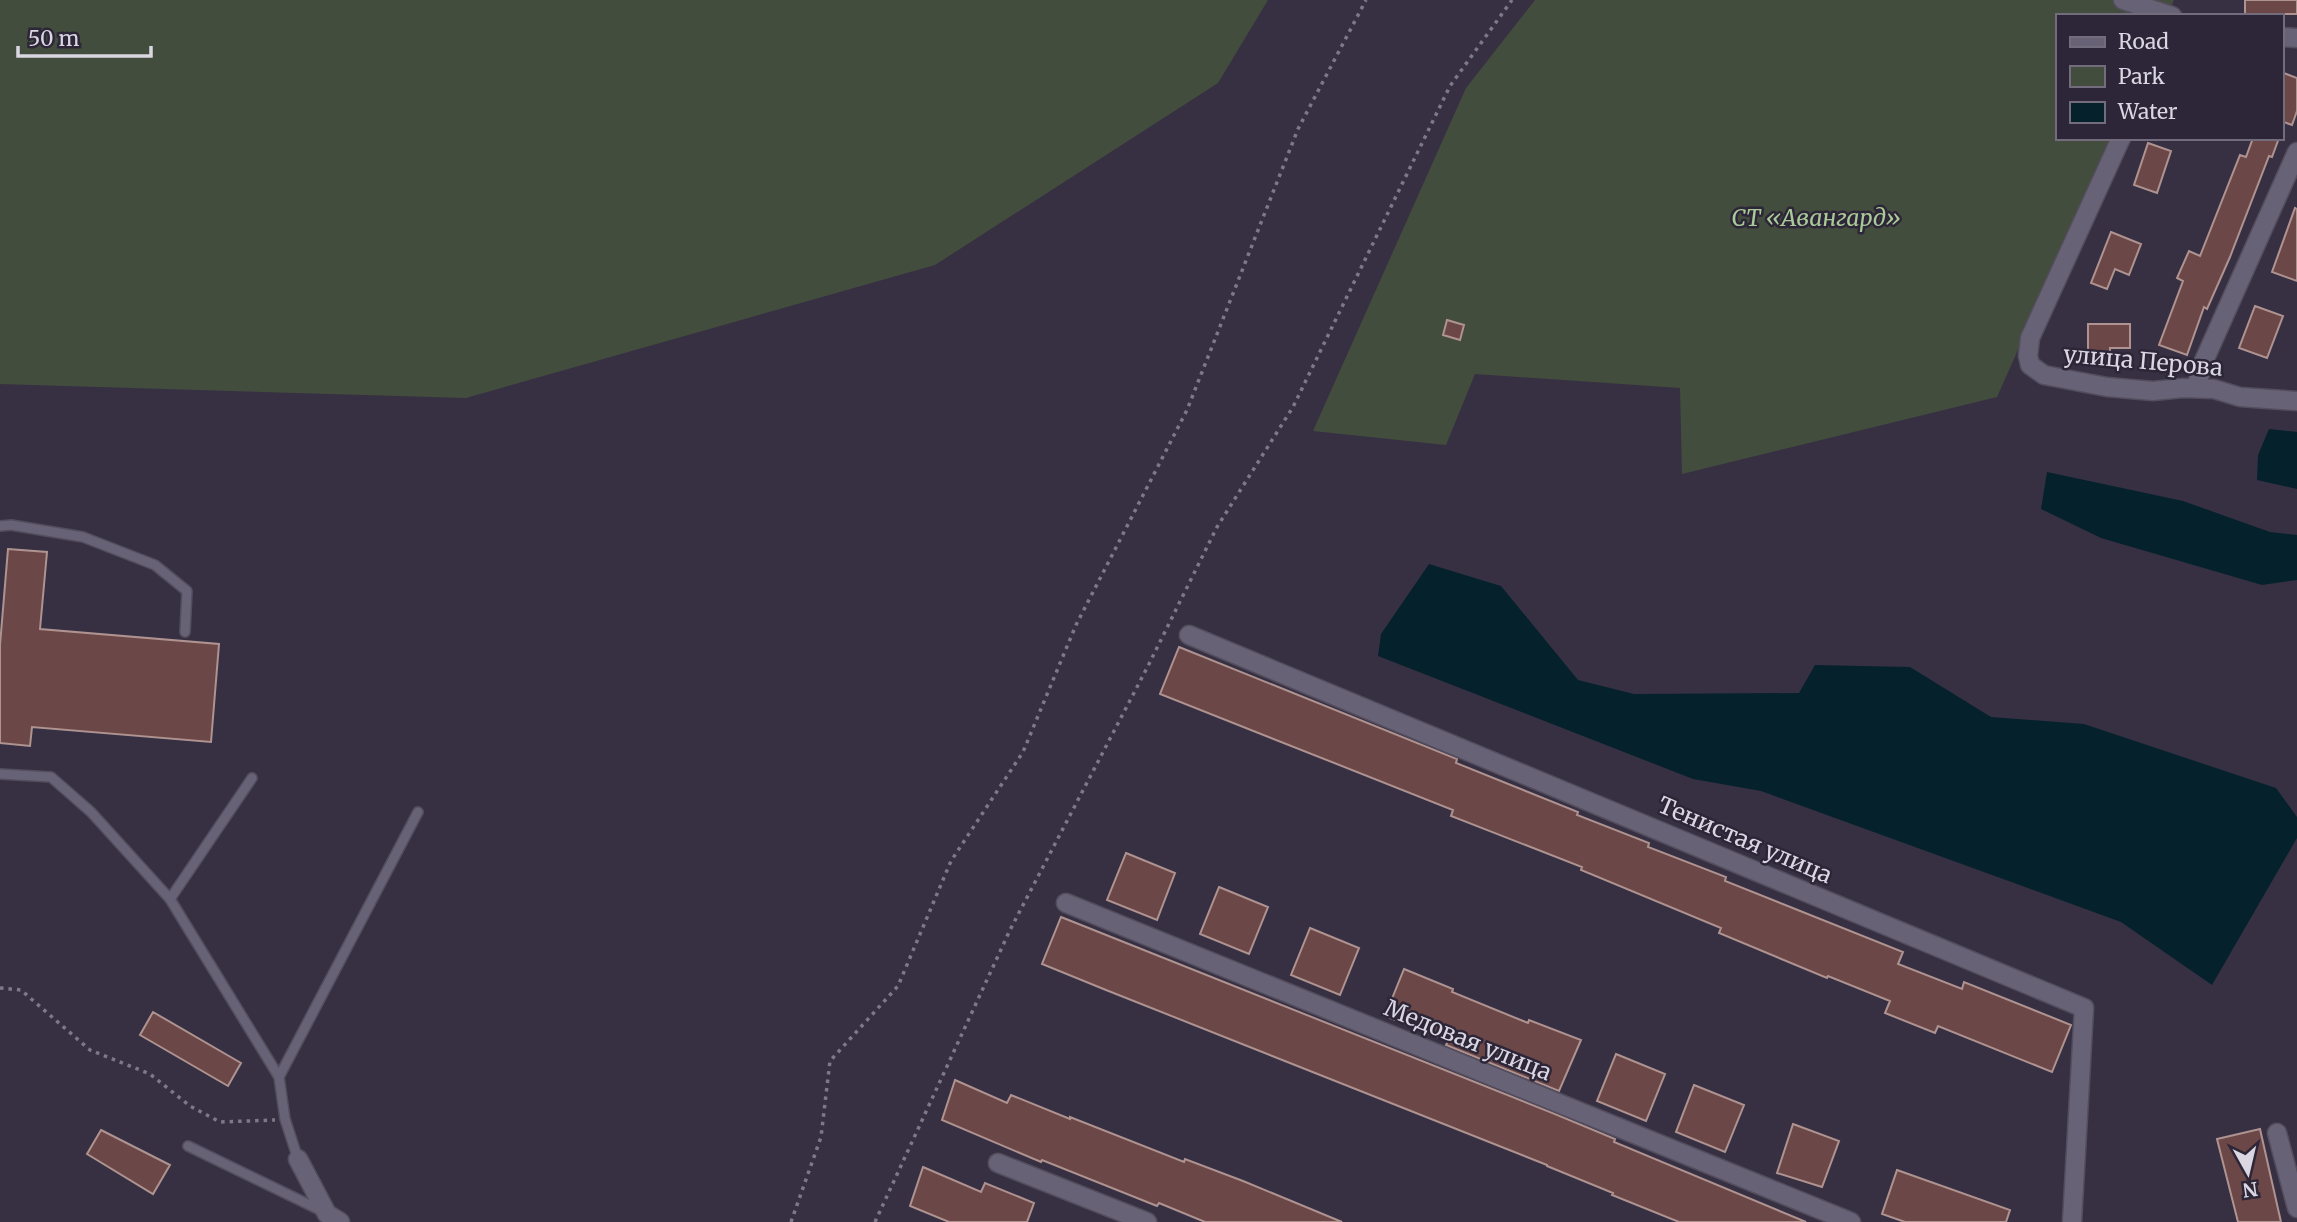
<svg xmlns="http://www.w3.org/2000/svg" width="2297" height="1222" font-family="Merriweather,serif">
	<rect width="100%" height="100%" fill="#373043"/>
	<path fill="#434d3d" d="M0,0H1268L1218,83L935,265L466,398L0,384Z
		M1535,0H2174L2167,16H2057V138H2112L1997,397L1682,474L1680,388L1475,374L1446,445L1313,431L1466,88Z"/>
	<path fill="#05222c" d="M2269,429L2297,432V489L2257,480L2258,455Z
		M2047,472L2183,501L2270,532L2297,535V580L2262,585L2101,538L2041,509Z
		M1429,564L1501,586L1578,680L1634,694L1799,693L1815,665L1910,667L1991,717L2084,724L2276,788L2297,817V838L2212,985L2121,922L1761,791L1693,779L1378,656L1381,634Z"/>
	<path fill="#6b4847" stroke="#af9391" stroke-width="2" d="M2245,0H2297V14H2245Z
		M2281,72L2297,78V111L2292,125L2281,121Z
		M2253,138H2279L2272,157L2269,156L2230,257L2207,309L2204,307L2187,355L2159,345L2183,281L2177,278L2189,251L2200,256L2240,155L2246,157Z
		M2148,143L2171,151L2157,193L2134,185Z
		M2295,208L2297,209V281L2272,272Z
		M2111,232L2141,244L2129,275L2115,269L2107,289L2091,283Z
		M2255,306L2283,316L2267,358L2239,348Z
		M1447,320L1464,325L1460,340L1443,335Z
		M2088,324H2130V348H2110V363H2088Z
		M8,549L47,552L40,629L219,644L211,742L32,727L30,746L0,743V645Z
		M1179,647L1457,759L1456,763L1578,812L1577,815L1649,843L1648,847L1726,877L1725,881L1903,952L1898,964L1962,989L1964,982L2071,1025L2052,1072L1938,1026L1935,1033L1885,1013L1890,1001L1828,976L1827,978L1719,933L1721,928L1581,870L1582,867L1451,816L1453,810L1160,694Z
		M1126,853L1175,873L1157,920L1107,900Z
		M1219,887L1268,907L1249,954L1200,934Z
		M1061,917L1555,1114L1615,1139L1614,1142L1806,1222H1679L1612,1195L1613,1193L1547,1166V1165L1106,990L1042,964Z
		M1310,928L1359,948L1340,995L1291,975Z
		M1404,969L1453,989L1452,992L1528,1023L1529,1020L1581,1040L1559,1091L1446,1045L1448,1041L1385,1016Z
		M153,1012L241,1063L228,1086L140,1035Z
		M1616,1054L1665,1074L1646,1121L1597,1101Z
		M955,1080L1007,1103L1011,1095L1070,1119V1117L1184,1162L1185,1159L1243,1181L1342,1222H1205L1159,1203L1157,1206L1042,1160L1041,1162L942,1120Z
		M1694,1085L1744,1105L1725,1152L1676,1132Z
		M1793,1124L1839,1141L1822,1187L1777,1173Z
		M2260,1129L2281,1222H2238L2217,1139Z
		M101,1130L170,1165L153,1194L87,1154Z
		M923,1167L981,1192L985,1183L1034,1203L1027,1222H949L910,1206Z
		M1897,1170L2010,1210L2006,1222H1905L1882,1214Z"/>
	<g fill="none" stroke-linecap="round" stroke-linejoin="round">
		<g stroke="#534d5d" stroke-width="12">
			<path id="service" d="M0,526L11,525L83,537L155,565L187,591L185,632
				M0,774L51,777L91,812L170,899L279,1077L285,1119L298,1159
				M170,899L252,778
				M279,1077L418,812
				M188,1146L322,1211"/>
		</g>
		<g stroke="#534d5d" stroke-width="21">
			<path id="minor" d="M2123,0L2172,16
				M2281,37L2297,38
				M2121,138L2030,338L2028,356L2030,365L2044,375L2107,387L2153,391L2183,388L2214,389L2240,397L2297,401
				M2196,388L2203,363L2297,152
				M1189,635L2084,1008L2072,1222
				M1066,903L1851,1222
				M2277,1133L2297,1208
				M298,1159L327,1214L340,1222
				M998,1163L1147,1222"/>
		</g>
		<path stroke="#7e7989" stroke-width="3.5" stroke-dasharray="3.5 5" stroke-linecap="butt" d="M0,988L21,990L90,1050L150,1074L190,1106L220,1122L275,1120
			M791,1222L821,1137L830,1061L898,986L951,861L1023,752L1076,625L1187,410L1298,129L1366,0
			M875,1222L1010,930L1148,666L1217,527L1293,407L1450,86L1512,0"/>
		<use href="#service" stroke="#686276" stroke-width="9"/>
		<use href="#minor" stroke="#686276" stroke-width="18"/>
	</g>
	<g text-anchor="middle" stroke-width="5" stroke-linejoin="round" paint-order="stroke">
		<g font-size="23" font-style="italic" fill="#a9ca96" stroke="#2d2638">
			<text x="1816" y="226">СТ «Авангард»</text>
		</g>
		<g font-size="23" fill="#dad6e2" stroke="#2d2638">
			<text transform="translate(2143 361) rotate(5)" y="8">улица Перова</text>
			<text transform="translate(1745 840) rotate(23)" y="8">Тенистая улица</text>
			<text transform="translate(1468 1040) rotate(22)" y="8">Медовая улица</text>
		</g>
	</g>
	<rect x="2056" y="14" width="228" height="126" fill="#2d2638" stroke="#726c7c" stroke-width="2"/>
	<rect x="2070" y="37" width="35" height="10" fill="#686276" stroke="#726c7c" stroke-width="2"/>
	<text x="2118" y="49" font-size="21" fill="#dad6e2">Road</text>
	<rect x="2070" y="66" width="35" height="21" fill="#434d3d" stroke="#726c7c" stroke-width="2"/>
	<text x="2118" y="84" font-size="21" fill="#dad6e2">Park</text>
	<rect x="2070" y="102" width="35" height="21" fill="#05222c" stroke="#726c7c" stroke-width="2"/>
	<text x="2118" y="119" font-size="21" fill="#dad6e2">Water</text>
	<g transform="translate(2248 1173) rotate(172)" stroke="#2d2638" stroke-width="5" paint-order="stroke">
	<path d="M0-5L12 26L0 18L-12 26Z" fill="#dad6e2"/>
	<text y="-10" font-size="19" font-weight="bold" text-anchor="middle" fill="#dad6e2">N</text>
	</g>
	<path d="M18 46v10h133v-10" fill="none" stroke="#dad6e2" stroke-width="3.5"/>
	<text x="28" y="46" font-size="21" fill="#dad6e2" stroke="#2d2638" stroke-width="5" paint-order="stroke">50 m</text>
</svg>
